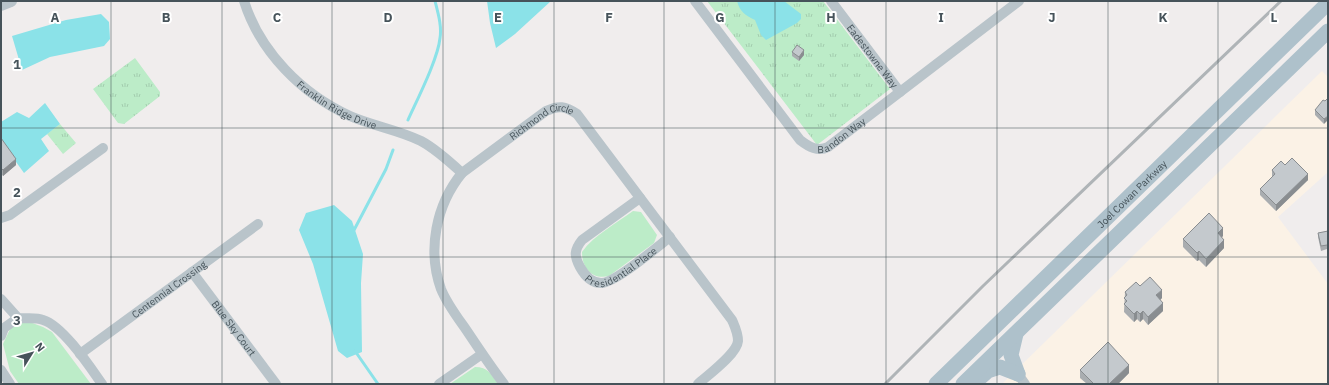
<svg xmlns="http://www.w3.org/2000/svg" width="1329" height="385" font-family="'IBM Plex Sans',sans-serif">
	<defs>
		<pattern id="park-tufts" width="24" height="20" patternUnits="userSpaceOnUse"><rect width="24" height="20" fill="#bcecc8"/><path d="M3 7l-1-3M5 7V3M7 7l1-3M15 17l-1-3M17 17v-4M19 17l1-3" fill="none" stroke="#a3ccae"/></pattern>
	</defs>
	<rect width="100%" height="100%" fill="#f0eded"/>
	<path fill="#fbf2e6" d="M1322,71L1328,77V172L1278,217L1328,284V384H1002Z"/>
	<path fill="#bcecc8" d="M633,211L641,212L657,235L654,243L609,276C593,280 582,269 582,252C594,235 617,223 633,211Z
		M27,321L43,327L52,332L91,384H19L10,371L3,344L11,327Z
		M475,367C488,367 491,374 498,384H450Z"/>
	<path fill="url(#park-tufts)" d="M707,1H823L890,89L817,145Z
		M135,58L160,92V96L124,124L118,123L93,89Z
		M60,124L76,143L63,154L47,134Z"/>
	<path fill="#8be2e8" d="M487,1H551L515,34L496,48L490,23Z
		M737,1H784L801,14V19L797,23L766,40L761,35L755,20C745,15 740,12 737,1Z
		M101,14L109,22L110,39L104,46L50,57L22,70L12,36L66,20Z
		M45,103L60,124L41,139L49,151L24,173L1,141V122L17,112L29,118Z
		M334,205L352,221L363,254L361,283L362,352L347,358L338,351L313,264L299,230L306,213Z"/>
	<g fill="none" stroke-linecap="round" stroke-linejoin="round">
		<path stroke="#8be2e8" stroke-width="3" d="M408,120C417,100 438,59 440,38C442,26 438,13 435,1
			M353,232L386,169L393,150
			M355,351L378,384"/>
		<g stroke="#b9c4ca" stroke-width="10">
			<path id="s1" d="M244,1C260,52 302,94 350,116C373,126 399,130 421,141C436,149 450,162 462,173"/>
			<path id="s2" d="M695,1L800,140C809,147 818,152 828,147L1019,1"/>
			<path id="s3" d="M831,1L900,92"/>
			<path id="s4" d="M640,198L582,240C574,250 574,256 580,267C585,276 591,283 601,283C614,284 657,247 670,237"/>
			<path d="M1,218L10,215L103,148"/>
			<path id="s5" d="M192,272L276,384"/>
			<path d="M1,299L18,318C26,319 36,317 43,320C63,326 90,367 102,384"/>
			<path d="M1,336L4,328L18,318"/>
			<path id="s6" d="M80,354L258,224"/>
			<path d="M1,370L10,384"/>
			<path d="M1018,374L1025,384"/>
			<path d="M439,384L482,354"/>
			<path id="s7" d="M504,384C491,367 479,349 467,331C458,318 447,304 441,289C427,250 436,205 462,173L546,111C559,105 565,106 577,114L732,320C735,327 738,333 738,341C737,354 708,375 698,384"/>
		</g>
		<path stroke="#b9c4ca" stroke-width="12" d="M1,5L11,1"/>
		<g stroke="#aec1cb" stroke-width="15">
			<path d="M1016,334L1011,355L1018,374"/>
			<path d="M979,379L988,371L1000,367L1018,374"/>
			<path id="s8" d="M936,384L1328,3"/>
			<path d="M963,384L1328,31"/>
		</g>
		<path stroke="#afb4b7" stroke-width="3" d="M885,384L983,286L1281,1"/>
	</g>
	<path fill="#a9adb0" d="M792,52L804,55L799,61L792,56Z
		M1325,101L1324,124L1315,115V110Z
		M1,138L16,165L3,176L1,174Z
		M1285,165L1308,180L1276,211L1260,195V189L1272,177V170Z
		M1328,231V250L1327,249L1321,251L1318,237V233Z
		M1223,236L1222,237L1224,248L1206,267L1199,260L1197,261L1183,247V239Z
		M1140,286L1162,298L1160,300L1163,311L1148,325L1143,319L1140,322L1137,319L1134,322L1124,312L1125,292Z
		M1080,370L1129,373L1118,384H1087L1080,378Z"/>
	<path fill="#898d90" d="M804,50V55L799,61V57Z
		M1328,116V120L1324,124V119Z
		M16,159V165L3,176V170Z
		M1308,174V180L1276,211V205Z
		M1223,228V236L1218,241V233Z
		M1224,240V248L1206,267V259Z
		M1199,251V260L1197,261V253Z
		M1162,290V298L1156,304V295Z
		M1163,303V311L1148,325V317Z
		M1137,311V319L1134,322V314Z
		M1143,311V319L1140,322V314Z
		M1129,365V373L1118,384H1109Z"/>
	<path fill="#c4c9cd" stroke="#898d90" d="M797,45L804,50L799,57L792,52Z
		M1328,98V116L1324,119L1315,110L1323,100L1325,101Z
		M1,138L16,159L3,170L1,168Z
		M1292,158L1308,174L1276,205L1260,189L1275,174L1272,170L1281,161L1285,165Z
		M1209,213L1223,228L1218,233L1224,240L1206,259L1199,251L1197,253L1183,239Z
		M1328,231V246L1327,245L1321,246L1318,233Z
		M1150,277L1162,290L1156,295L1163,303L1148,317L1143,311L1140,314L1137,311L1134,314L1124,304L1127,301L1124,298L1127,295L1125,292L1136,282L1140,286Z
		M1108,342L1129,365L1109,384H1094L1080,370Z"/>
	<path fill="none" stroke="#46535a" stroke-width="1" stroke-opacity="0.55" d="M111,1V384M222,1V384M332,1V384M443,1V384M554,1V384M664,1V384M775,1V384M886,1V384M997,1V384M1108,1V384M1218,1V384M1,128H1328M1,257H1328"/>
	<g text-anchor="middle" stroke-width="4" stroke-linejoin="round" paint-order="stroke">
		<g font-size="10" fill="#46535a" stroke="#fff">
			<text dy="4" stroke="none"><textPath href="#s3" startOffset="69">Eadestowne Way</textPath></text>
			<text dy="4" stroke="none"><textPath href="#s1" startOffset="144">Franklin Ridge Drive</textPath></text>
			<text dy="4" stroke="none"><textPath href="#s7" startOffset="334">Richmond Circle</textPath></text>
			<text dy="4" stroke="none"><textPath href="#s2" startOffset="222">Bandon Way</textPath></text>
			<text dy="4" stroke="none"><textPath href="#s8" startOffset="273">Joel Cowan Parkway</textPath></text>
			<text dy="4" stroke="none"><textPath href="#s4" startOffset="153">Presidential Place</textPath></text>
			<text dy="4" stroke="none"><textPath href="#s6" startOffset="110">Centennial Crossing</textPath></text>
			<text dy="4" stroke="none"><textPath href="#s5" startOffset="70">Blue Sky Court</textPath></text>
		</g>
	</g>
	<g font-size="13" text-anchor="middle" font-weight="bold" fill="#46535a" stroke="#fff" stroke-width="4" stroke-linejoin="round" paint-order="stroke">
		<text x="55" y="22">A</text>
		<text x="166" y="22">B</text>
		<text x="277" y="22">C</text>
		<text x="388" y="22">D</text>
		<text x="498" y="22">E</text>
		<text x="609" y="22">F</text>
		<text x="720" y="22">G</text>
		<text x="831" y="22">H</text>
		<text x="941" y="22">I</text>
		<text x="1052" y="22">J</text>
		<text x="1163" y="22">K</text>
		<text x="1274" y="22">L</text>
		<text x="17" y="69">1</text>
		<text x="17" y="197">2</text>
		<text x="17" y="325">3</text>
	</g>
	<rect width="1329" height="385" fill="none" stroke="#46535a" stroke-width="4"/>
	<g transform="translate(32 353) rotate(53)" stroke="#ffffff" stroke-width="3" paint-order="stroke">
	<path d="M0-3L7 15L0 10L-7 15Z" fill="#46535a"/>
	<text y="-6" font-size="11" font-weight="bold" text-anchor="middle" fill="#46535a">N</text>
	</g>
</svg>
